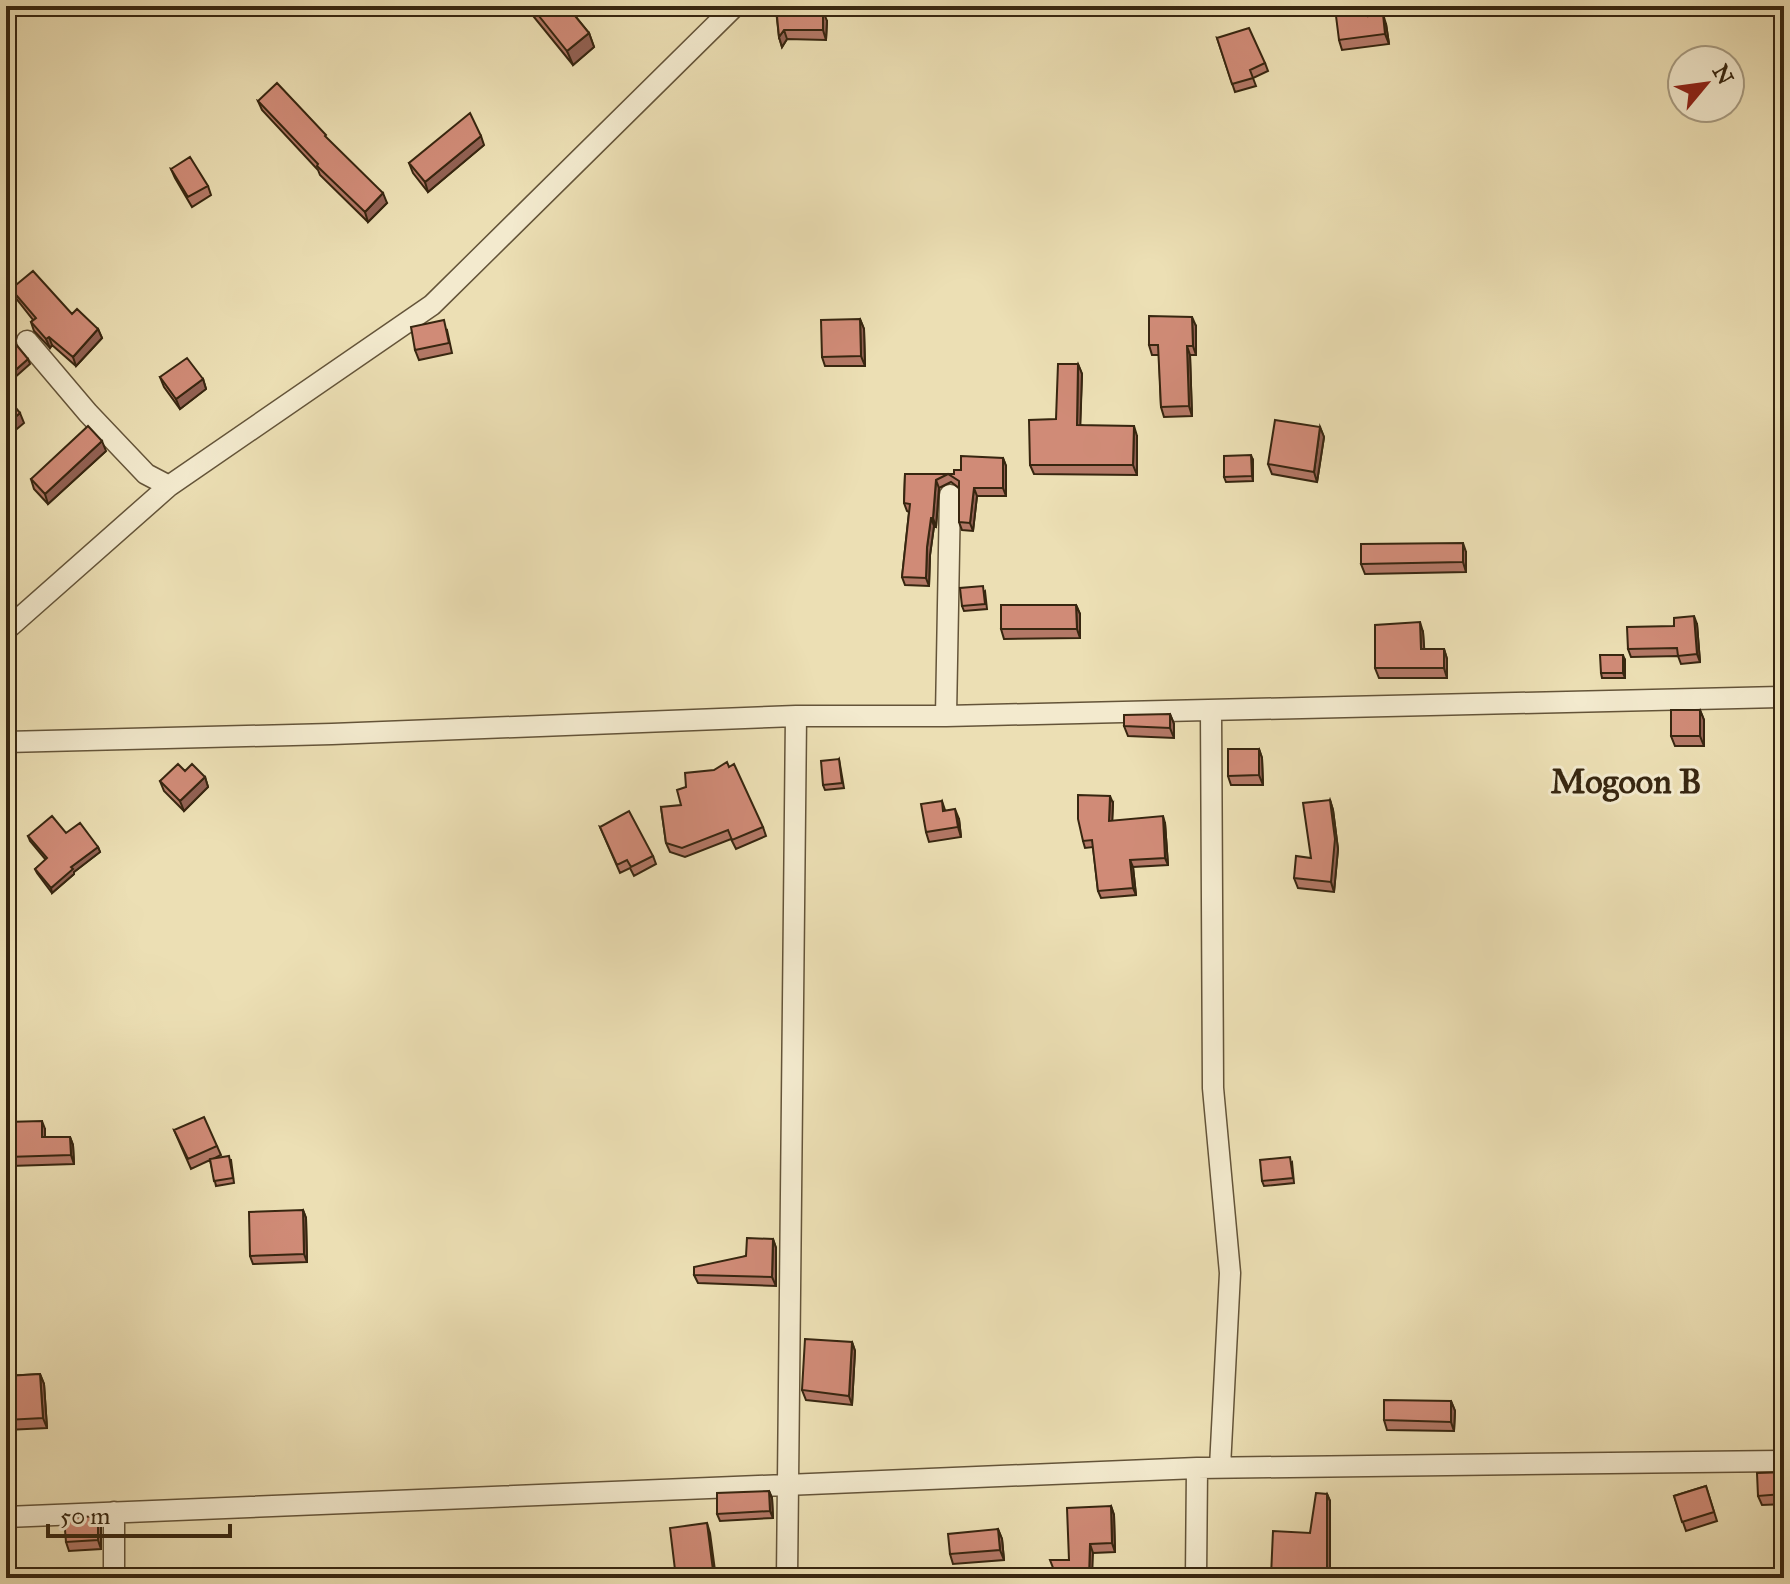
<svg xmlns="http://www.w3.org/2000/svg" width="1790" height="1584" font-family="'IM FELL Great Primer',serif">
	<rect width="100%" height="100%" fill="#ecdfb4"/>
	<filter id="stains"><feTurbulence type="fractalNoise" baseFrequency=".0025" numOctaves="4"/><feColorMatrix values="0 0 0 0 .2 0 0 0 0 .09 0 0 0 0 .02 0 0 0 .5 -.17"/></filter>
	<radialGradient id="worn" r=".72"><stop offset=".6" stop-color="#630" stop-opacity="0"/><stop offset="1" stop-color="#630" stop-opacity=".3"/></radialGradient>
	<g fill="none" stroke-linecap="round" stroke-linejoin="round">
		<g stroke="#645439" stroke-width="23">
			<path id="street" d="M27,341L88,413L146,474L169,486
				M6,630L169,486L432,305L735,6
				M1211,710L1213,1088L1230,1273L1220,1467
				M946,716L950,495
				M6,742L332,734L796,716H946L1784,697
				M114,1512V1578
				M6,1517L1197,1468L1784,1461
				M787,1578L796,716
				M1196,1578L1197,1468"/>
		</g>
		<use href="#street" stroke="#f3eace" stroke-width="20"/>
	</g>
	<path fill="#b37866" stroke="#372610" stroke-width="2" d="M525,6H567L589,33L594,47L573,65Z
		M764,6H803L804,11L827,21L826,40L787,39L782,47L779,37L776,10L766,11Z
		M1370,16L1386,24L1389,44L1342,50L1339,40Z
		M1217,38L1265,63L1268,71L1253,78L1256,86L1235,92Z
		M258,101L328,140L387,203L368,222L320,175L318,170L262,110Z
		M484,145L428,192L413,173L409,163Z
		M171,169L208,186L211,195L192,207L175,178Z
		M11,289L72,314L98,329L102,338L76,366L52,345L50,348L34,331L31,322L33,320L15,297Z
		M860,319L864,329L865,366H825L822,357Z
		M1196,326V355H1190L1192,416L1164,417L1161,407L1159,355H1152L1149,345Z
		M447,330L452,353L419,360L415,350Z
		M1078,364L1082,374L1080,425L1137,436V475L1034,474L1030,465L1056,419Z
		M160,377L203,379L206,389L180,409L164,387Z
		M1320,427L1324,437L1317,482L1272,474L1268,464Z
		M106,451L48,504L34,489L31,479Z
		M1003,458L1006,466V496H977L973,531L962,530L959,522V488L951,482L939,488L936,527L934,526L930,555L929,586L905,585L902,577L909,512L907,511L904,503L905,474H954L961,470Z
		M1253,460V481L1226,482L1224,477Z
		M1466,552V572L1365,574L1361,564Z
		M985,591L987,609L964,611L962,606Z
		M1076,605L1080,614V638L1004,639L1001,629Z
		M1697,624L1700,662L1681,664L1678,656L1631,657L1628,649L1674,626Z
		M1423,632L1424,649H1444L1447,659V678H1379L1375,668Z
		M1625,660V678H1602L1601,673Z
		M1700,710L1704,720V746H1675L1671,736Z
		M1170,714L1174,724V738L1128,736L1124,726Z
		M1259,749L1262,758L1263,785H1231L1228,776Z
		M839,759L844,788L825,790L823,785Z
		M185,771L205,777L208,787L184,811L164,791L160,781Z
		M1330,800L1333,810L1338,849L1334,892L1298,888L1294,878L1311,858Z
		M942,801L945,810L959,819L961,837L929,842L926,832Z
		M1113,803L1112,821L1165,823L1168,865L1133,867L1136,895L1101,898L1098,891L1093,847L1085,848L1083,841Z
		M661,807L763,827L766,836L736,849L731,839L685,857L670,852L666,843Z
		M600,827L653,856L656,864L634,876L630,868L620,873Z
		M66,833L98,847L100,852L74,872V874L52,893L37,873L35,869L46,860L30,841L28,836Z
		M6,1122L45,1129V1137H70L73,1145L74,1164L10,1166L7,1154H6Z
		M174,1130L217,1146L221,1155L215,1158L231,1160L234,1183L216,1186L210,1160L191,1169Z
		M1292,1162L1294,1183L1264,1186L1262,1181Z
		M303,1210L306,1218L307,1262L253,1264L250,1256Z
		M773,1239L776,1248V1286L698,1283L694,1275L746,1256Z
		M852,1342L855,1351L852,1405L806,1400L802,1390Z
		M40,1374L44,1384L47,1428L7,1430L6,1376Z
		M1451,1401L1455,1411L1454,1431L1387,1430L1384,1420Z
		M1784,1472V1504L1762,1505L1758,1496Z
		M1706,1486L1717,1521L1686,1531L1674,1496Z
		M769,1491L772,1498L773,1518L720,1521L717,1514Z
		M1327,1494L1330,1501V1578H1272L1271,1576L1310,1533Z
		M1111,1506L1114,1515L1115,1552L1093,1553L1069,1560Z
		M101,1526V1549L69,1551L66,1542Z
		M998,1529L1002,1539L1004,1560L953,1564L950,1554Z"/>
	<path fill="#926153" stroke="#372610" stroke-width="2" d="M1118,6H1124L1117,14L1115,9Z
		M823,11L827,21L826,40L823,30Z
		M1383,14L1386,24L1389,44L1385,34Z
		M784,30L787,39L782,47L779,37Z
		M589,33L594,47L573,65L567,51Z
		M481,136L484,145L428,192L425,182Z
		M383,193L387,203L368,222L365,212Z
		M1192,317L1196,326V355L1193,346Z
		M860,319L864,329L865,366L861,356Z
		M98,329L102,338L76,366L73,357Z
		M49,337L52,345L50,348L46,339Z
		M1187,346L1190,355L1192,416L1189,406Z
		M28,359L30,364L13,379L11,374Z
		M1078,364L1082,374L1080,435L1077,425Z
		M203,379L206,389L180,409L176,399Z
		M20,413L24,423L6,438V425Z
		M1134,426L1137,436V475L1133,465Z
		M1320,427L1324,437L1317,482L1314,472Z
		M102,441L106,451L48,504L45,494Z
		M1251,455L1253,460V481L1252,476Z
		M1003,458L1006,466V496L1003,488Z
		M936,480L939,488L936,527L933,518Z
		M974,488L977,496L973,531L970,523Z
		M931,518L934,526L930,555L929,586L926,578L927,547Z
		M1463,543L1466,552V572L1463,562Z
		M1076,605L1080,614V638L1077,629Z
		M1694,616L1697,624L1700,662L1697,654Z
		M1420,622L1423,632L1425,659L1421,649Z
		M1444,649L1447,659V678L1444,668Z
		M1623,655L1625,660V678L1623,673Z
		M1700,710L1704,720V746L1700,736Z
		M1170,714L1174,724V738L1170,728Z
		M1259,749L1262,758L1263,785L1259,775Z
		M205,777L208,787L184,811L180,801Z
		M1110,796L1113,803L1112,828L1109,821Z
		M1330,800L1333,810L1338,849L1334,892L1331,882Z
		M955,809L959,819L961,837L958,827Z
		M1163,816L1165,823L1168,865L1165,858Z
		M98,847L100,852L74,872V874L52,893L51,888L71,867Z
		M1130,860L1133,867L1136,895L1133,888Z
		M42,1121L45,1129V1146L42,1137Z
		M70,1137L73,1145L74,1164L71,1155Z
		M303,1210L306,1218L307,1262L304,1254Z
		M773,1239L776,1248V1286L772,1277Z
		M852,1342L855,1351L852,1405L849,1396Z
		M40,1374L44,1384L47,1428L43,1418Z
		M1451,1401L1455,1411L1454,1431L1451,1422Z
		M769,1491L772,1498L773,1518L770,1511Z
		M1327,1494L1330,1501V1578L1327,1573Z
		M1111,1506L1114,1515L1115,1552L1112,1543Z
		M98,1516L101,1526V1549L98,1540Z
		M707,1523L710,1533L716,1578H714Z
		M998,1529L1002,1539L1004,1560L1000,1550Z
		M1090,1544L1093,1553L1092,1578H1089Z"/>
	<path fill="#d08b77" stroke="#372610" stroke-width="2" d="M531,6H567L589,33L567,51Z
		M776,6H799L796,11H823V30H784L779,37Z
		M1354,6H1367L1368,16L1383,14L1385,34L1339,40L1335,8Z
		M1249,28L1265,63L1250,70L1253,78L1232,84L1217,38Z
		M277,83L326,135L325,136L383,193L365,212L317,166L318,164L258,101Z
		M470,113L481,136L425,182L409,163Z
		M190,157L208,186L188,197L171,169Z
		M33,271L72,314L77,309L98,329L73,357L49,337L46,339L31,322L36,318L11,289Z
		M1149,316L1192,317L1193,346H1187L1189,406L1161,407L1158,345H1149Z
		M860,319L861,356L822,357L821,320Z
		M444,320L449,343L415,350L411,327Z
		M14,342L28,359L11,374L6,368V348Z
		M187,358L203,379L176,399L160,377Z
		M1058,364H1078L1077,425L1134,426L1133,465H1030L1029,420L1056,419Z
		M6,396L20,413L6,425Z
		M1275,420L1320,427L1314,472L1268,464Z
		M88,426L102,441L45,494L31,479Z
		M1251,455L1252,476L1224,477V456Z
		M961,456L1003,458V488H974L970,523L959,522V481L948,474L936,480L933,518H931L927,547L926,578L902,577L910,504L904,503L905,474H954V470H961Z
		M1463,543V562L1361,564V544Z
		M983,586L985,604L962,606L960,588Z
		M1001,605H1076L1077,629H1001Z
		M1694,616L1697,654L1678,656L1677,648L1628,649L1627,627L1674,626V618Z
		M1420,622L1421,649H1444V668H1375V625Z
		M1600,655H1623V673H1601Z
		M1671,710H1700V736H1671Z
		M1170,714V728L1124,726V715Z
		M1228,749H1259V775L1228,776Z
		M839,759L842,783L823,785L821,761Z
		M727,762L729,767L734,764L763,827L732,840L728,830L682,848L666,843L661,807L681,805L677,790L686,787L685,773L714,770Z
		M178,764L185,771L192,764L205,777L180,801L160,781Z
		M1078,795L1110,796L1109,821L1163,816L1165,858L1130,860L1133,888L1098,891L1092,840L1083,841L1078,819Z
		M1330,800L1335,839L1331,882L1294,878L1296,856L1311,858L1303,803Z
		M942,801L943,811L955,809L958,827L926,832L921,804Z
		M629,811L653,856L631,867L627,860L617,865L600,827Z
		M52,816L66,833L80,823L98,847L71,867L73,869L51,888L35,869L47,858L28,836Z
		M204,1117L217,1146L188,1159L174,1130Z
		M42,1121V1137H70L71,1155L7,1157L6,1122Z
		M229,1156L233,1178L214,1181L210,1159Z
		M1290,1157L1293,1178L1262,1181L1260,1160Z
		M303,1210L304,1254L250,1256L249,1212Z
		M747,1238L773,1239L772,1277L694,1275V1267L746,1256Z
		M805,1339L852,1342L849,1396L802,1390Z
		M40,1374L43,1418L6,1420V1376Z
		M1384,1400L1451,1401V1422L1384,1420Z
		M1784,1472V1494L1758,1496L1757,1473Z
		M1706,1486L1714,1512L1682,1522L1674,1496Z
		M769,1491L770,1511L717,1514V1493Z
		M1316,1493L1327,1494V1573L1294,1574V1577L1271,1576L1273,1531L1310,1533Z
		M1111,1506L1112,1543L1090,1544L1089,1578H1057L1050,1560H1069L1067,1508Z
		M98,1516V1540L66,1542L64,1518Z
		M707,1523L714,1578H676L670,1528Z
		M998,1529L1000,1550L950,1554L948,1534Z
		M1784,1571V1578H1776L1775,1573Z"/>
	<g text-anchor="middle" stroke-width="6" stroke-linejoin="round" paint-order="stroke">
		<g font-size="34" font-weight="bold" fill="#372610" stroke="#f3eace">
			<text x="1626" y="793">Mogoon B</text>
		</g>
	</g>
	<rect width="1790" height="1584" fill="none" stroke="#ecdfb4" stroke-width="32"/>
	<rect x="8" y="8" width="1774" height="1568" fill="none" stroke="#372610" stroke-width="4"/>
	<rect x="16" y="16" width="1758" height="1552" fill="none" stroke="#372610" stroke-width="2"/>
	<g transform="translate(1706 84) rotate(61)"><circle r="38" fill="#f3eace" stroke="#a89c82" stroke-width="2"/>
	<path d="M0-6L14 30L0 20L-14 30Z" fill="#8f2418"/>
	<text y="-12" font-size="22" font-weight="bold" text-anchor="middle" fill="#372610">N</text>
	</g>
	<path d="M48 1524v12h182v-12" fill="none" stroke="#372610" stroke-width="4"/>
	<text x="60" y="1524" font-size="24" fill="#372610" stroke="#f3eace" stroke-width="6" paint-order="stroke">50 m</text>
	<rect width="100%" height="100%" filter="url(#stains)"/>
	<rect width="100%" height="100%" fill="url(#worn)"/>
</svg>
